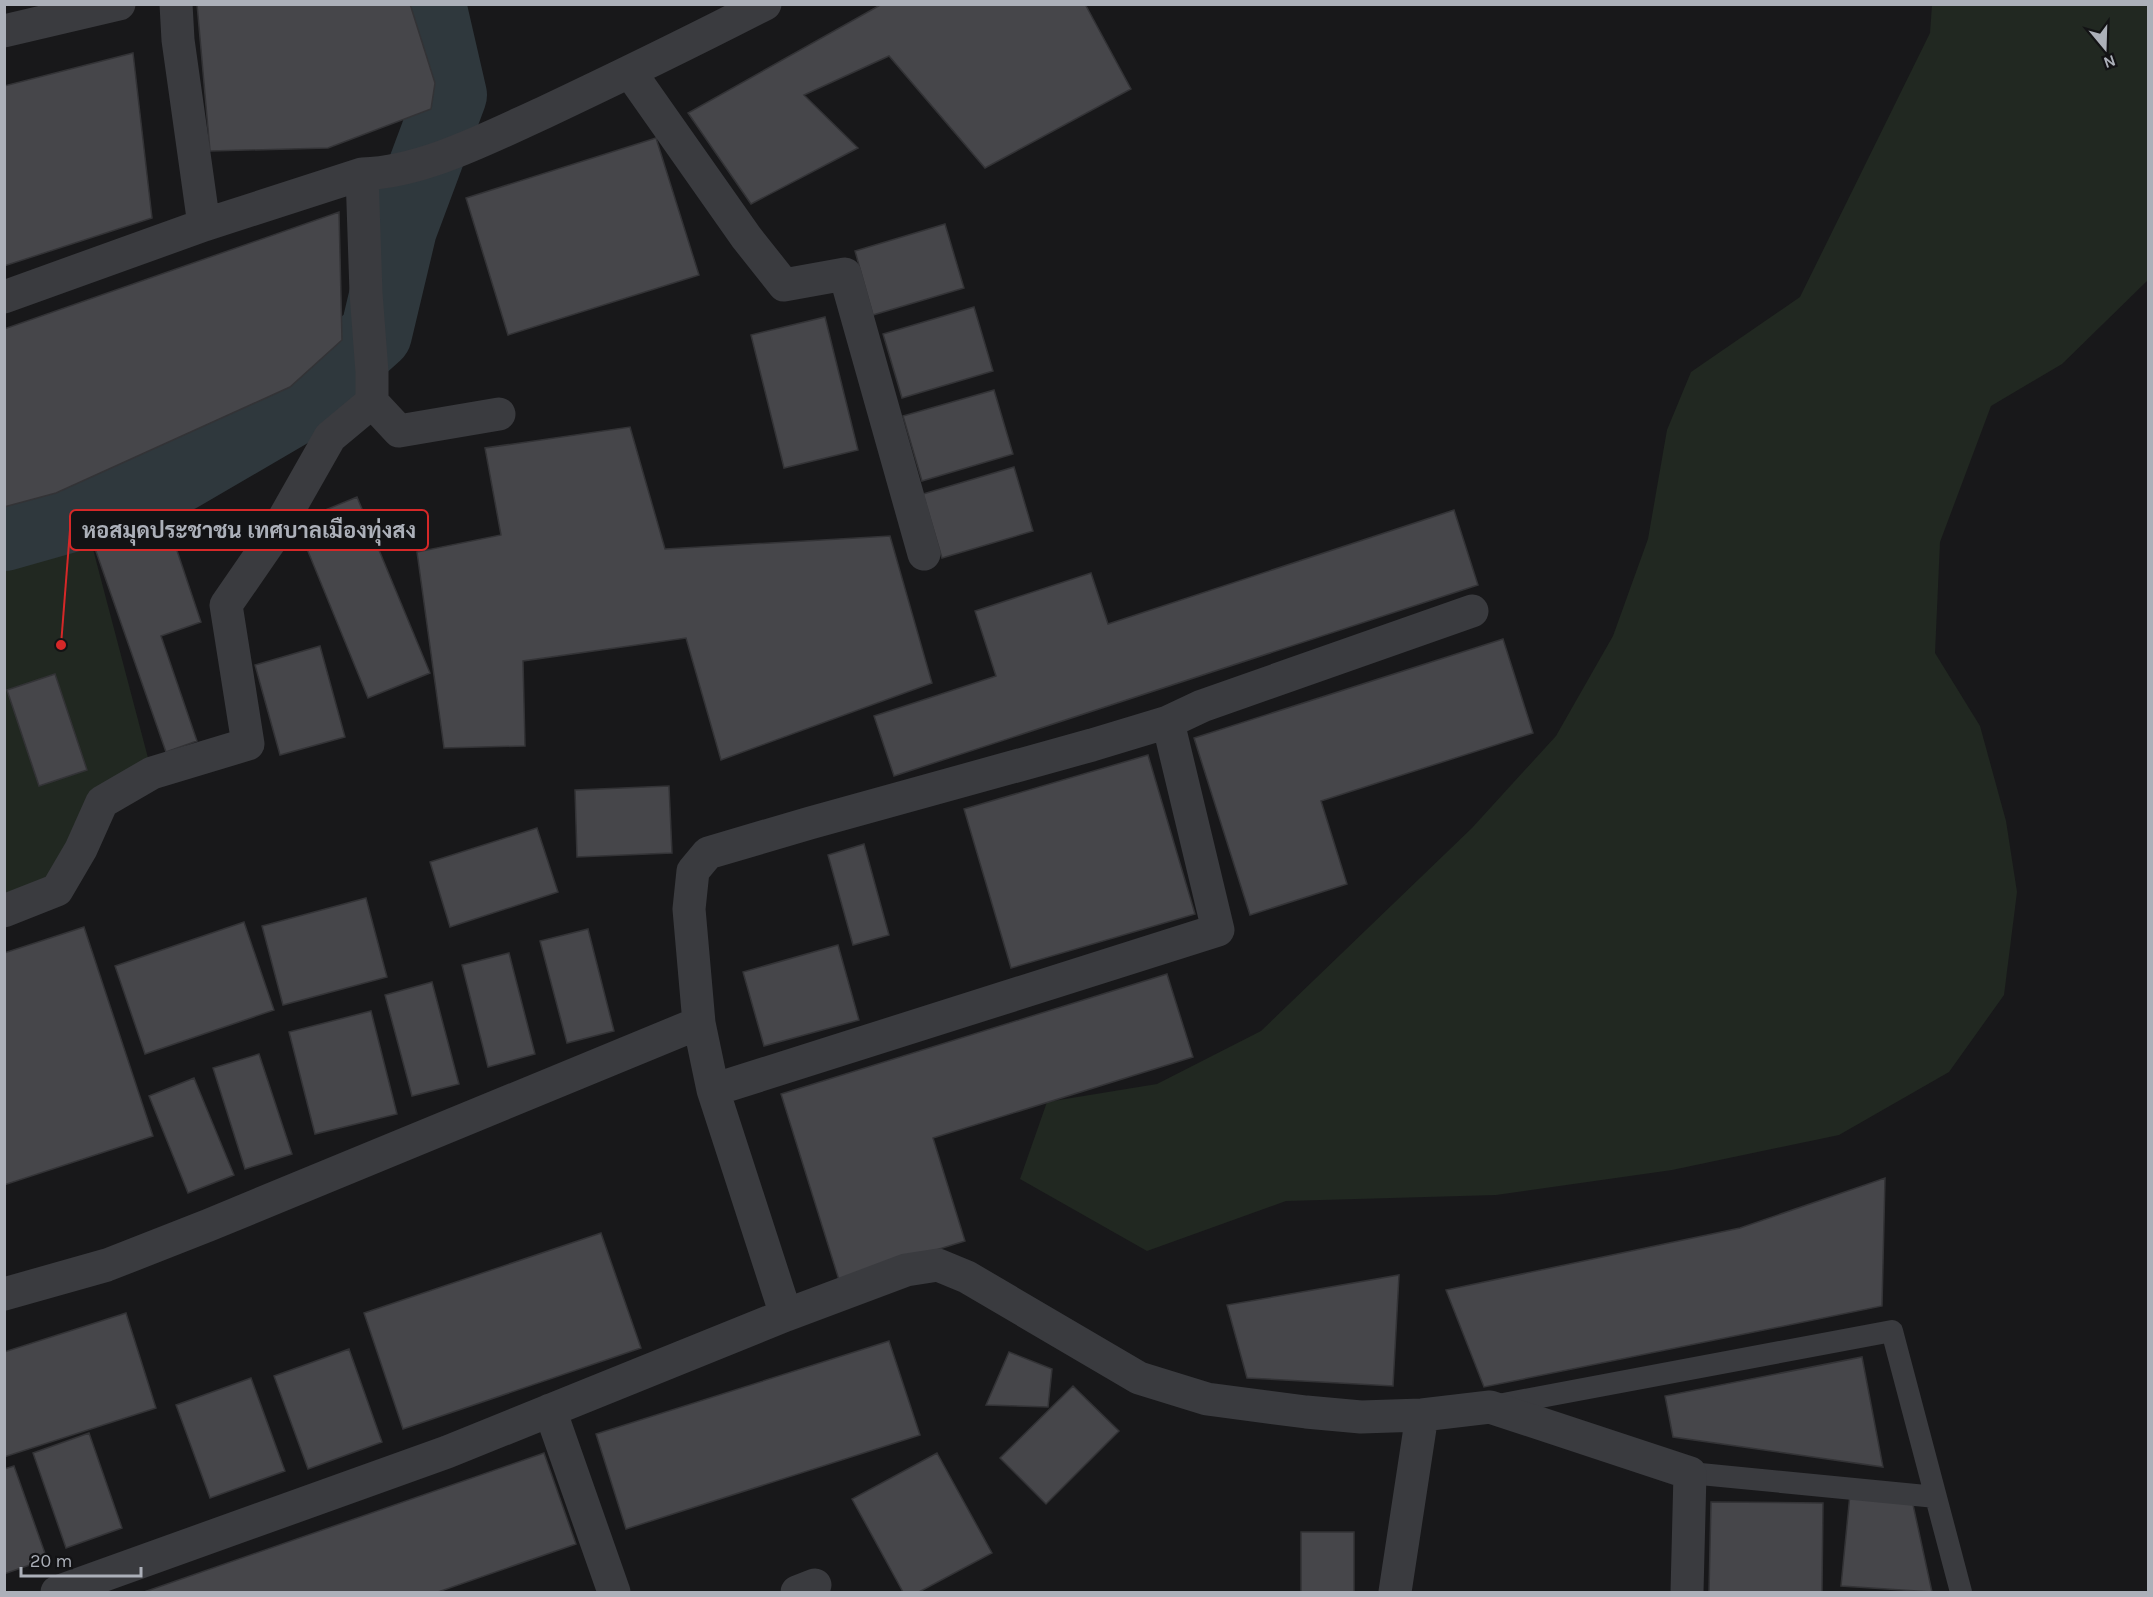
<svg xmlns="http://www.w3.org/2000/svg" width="2153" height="1597" font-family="Karla,Sarabun,sans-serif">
	<rect width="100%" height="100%" fill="#18181a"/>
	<path fill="#212821" d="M1932,5H2148V280L2062,364L1991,406L1940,542L1935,653L1980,726L2006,821L2017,892L2004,995L1949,1072L1839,1135L1672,1170L1496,1195L1286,1201L1147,1251L1020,1179L1047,1102L1157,1084L1261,1031L1472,828L1556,736L1613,636L1648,539L1667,430L1691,372L1800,297L1930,33Z
		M79,496L152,773L81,849L5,911V516Z"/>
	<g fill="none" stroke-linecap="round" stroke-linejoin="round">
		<path stroke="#2f383d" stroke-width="72" d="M4,535L71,516L180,476L288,413L376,334L401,229L451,95L430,4"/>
	</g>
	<path fill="#46464a" stroke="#333336" stroke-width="1.5" d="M197,4H410L435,83L431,109L328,148L210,151Z
		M882,4H1085L1131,89L985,168L889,56L804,95L858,148L751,204L688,113Z
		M133,53L152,218L4,266V86Z
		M656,138L699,275L508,335L466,198Z
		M339,212L342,340L290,387L56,493L4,507V329Z
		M945,224L964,288L873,315L855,251Z
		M974,307L993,371L902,398L883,334Z
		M825,317L858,450L784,468L751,335Z
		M994,390L1013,454L922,481L903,416Z
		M630,427L665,549L890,536L932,683L721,760L686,638L523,661L525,746L444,748L417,552L501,535L485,448Z
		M1014,467L1033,531L942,558L923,494Z
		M357,497L430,673L368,698L296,522Z
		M1454,510L1478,585L894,776L874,716L996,676L975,611L1091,573L1108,624Z
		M164,512L201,622L161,636L197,741L166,752L91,537Z
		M1503,639L1533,733L1321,801L1347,884L1250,915L1194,738Z
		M320,646L345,737L280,755L255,665Z
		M55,674L87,770L39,786L7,690Z
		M1148,755L1195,914L1011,968L964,809Z
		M669,786L672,853L577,857L575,790Z
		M537,828L558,892L450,927L430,862Z
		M864,844L889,935L853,945L828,855Z
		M366,898L387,977L283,1005L262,926Z
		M244,922L274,1010L145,1054L115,966Z
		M84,927L153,1136L4,1185V953Z
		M588,929L614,1031L567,1043L540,941Z
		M838,945L859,1020L764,1046L743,972Z
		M509,953L535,1054L488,1067L462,965Z
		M1167,974L1193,1057L933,1138L965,1241L839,1280L781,1094Z
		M432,982L459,1084L412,1096L385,995Z
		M371,1011L397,1114L315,1134L289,1032Z
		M259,1054L292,1154L245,1169L213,1068Z
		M194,1078L234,1175L188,1193L149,1096Z
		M1885,1178L1882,1306L1484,1387L1446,1290L1740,1228Z
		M601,1233L641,1348L403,1429L364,1313Z
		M1399,1275L1393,1386L1247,1378L1227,1305Z
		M126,1313L156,1408L4,1457V1352Z
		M889,1341L920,1435L626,1529L596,1434Z
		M349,1349L382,1442L308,1469L274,1376Z
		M1009,1352L1052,1369L1048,1407L986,1405Z
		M1862,1357L1883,1467L1673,1437L1665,1396Z
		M251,1378L285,1471L210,1498L176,1405Z
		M1073,1386L1119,1431L1046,1504L1000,1458Z
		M89,1433L122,1528L66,1548L33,1453Z
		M544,1453L576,1544L438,1592H144Z
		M937,1453L992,1553L919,1592H903L852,1499Z
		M14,1466L47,1559L4,1574V1469Z
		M1850,1494L1912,1500L1932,1592L1841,1586Z
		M1711,1502L1823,1503L1822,1592H1709Z
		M1301,1532H1354V1592H1301Z"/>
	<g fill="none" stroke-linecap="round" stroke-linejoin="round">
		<path stroke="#3a3b3f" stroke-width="22" d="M1493,1406L1892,1331L1961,1592
			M1690,1473L1936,1497"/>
		<path stroke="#3a3b3f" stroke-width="33" d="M176,4L178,40L204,225
			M4,31L119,4
			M630,72L746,237L784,285L845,274L924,554
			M4,297L204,225L362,174C423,172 488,138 543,113C617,78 691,42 765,4
			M372,402L399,431L499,414
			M4,911L57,890L81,849L102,802L152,773L248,744L226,605L275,534L330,437L372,402V372L366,293L362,174
			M713,1090L1218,930L1168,722
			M4,1294L107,1265L209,1225L699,1023
			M786,1315L713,1090L699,1023L689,909L693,871L708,853L810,823L1092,745L1168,722L1202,706L1472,611
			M550,1410L614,1592
			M57,1592L447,1452L786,1315L906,1270L938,1265L967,1277L1139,1378L1207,1399L1306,1412L1361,1417L1422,1415L1490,1407L1690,1473L1687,1592
			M797,1592L815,1585
			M1395,1592L1422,1415"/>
	</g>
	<path fill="none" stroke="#d62828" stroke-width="2" d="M61 645L70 530"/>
	<circle fill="#d62828" stroke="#131315" stroke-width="2" cx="61" cy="645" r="6"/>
	<rect fill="#131315" stroke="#d62828" stroke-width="2" x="70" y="510" width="358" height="40" rx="6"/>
	<g font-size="22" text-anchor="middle" font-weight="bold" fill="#acb0b9">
		<text x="249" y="538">หอสมุดประชาชน เทศบาลเมืองทุ่งสง</text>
	</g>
	<rect width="2153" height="1597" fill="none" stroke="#acb0b9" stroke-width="12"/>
	<g transform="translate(2105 48) rotate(161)" stroke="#131315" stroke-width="4.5" paint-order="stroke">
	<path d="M0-4.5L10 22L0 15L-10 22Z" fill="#acb0b9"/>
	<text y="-9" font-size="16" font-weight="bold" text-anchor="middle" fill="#acb0b9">N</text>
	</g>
	<path d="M21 1567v9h120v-9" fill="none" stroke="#acb0b9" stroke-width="3"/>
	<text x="30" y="1567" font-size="18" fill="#acb0b9" stroke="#131315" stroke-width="4.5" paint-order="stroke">20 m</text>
</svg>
